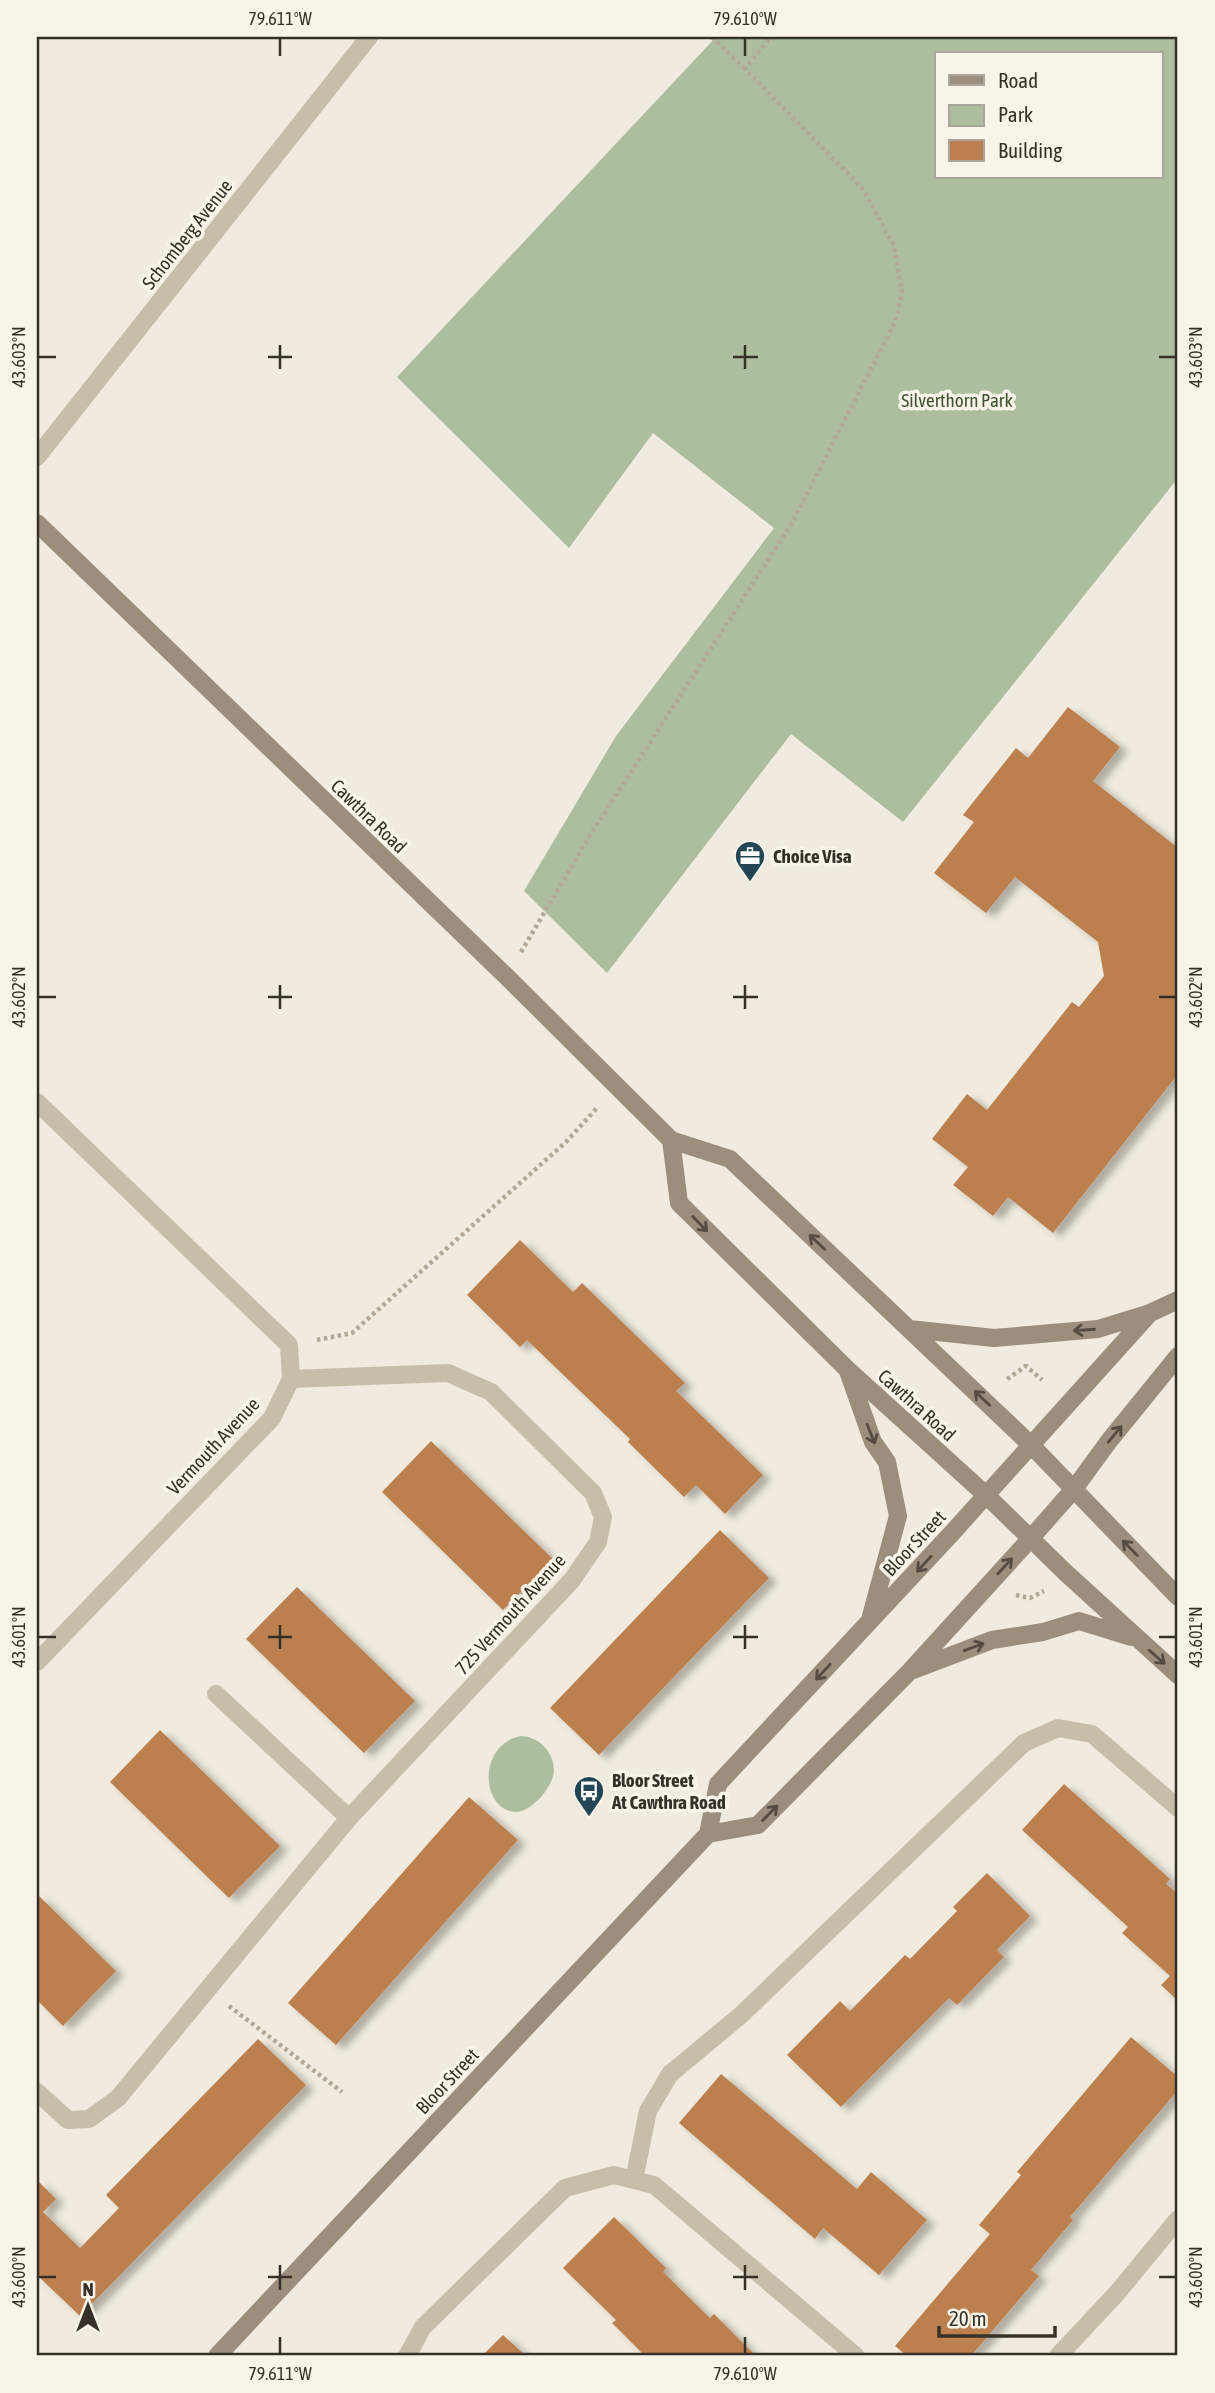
<svg xmlns="http://www.w3.org/2000/svg" width="1215" height="2393" font-family="'Asap Condensed',sans-serif">
	<defs>
		<filter id="shadow"><feDropShadow dx="8" dy="4.5" stdDeviation="3.5" flood-color="#0004"/></filter>
	</defs>
	<rect width="100%" height="100%" fill="#f0ebde"/>
	<path fill="#adbe9f" fill-rule="evenodd" d="M716,37H1178V478L903,822L791,734L607,973L524,891L616,736L774,528L653,433L569,548L397,377ZM937,54H1161V177H937Z
		M520,1736C538,1736 554,1751 554,1771C553,1787 531,1813 515,1812C481,1809 477,1746 520,1736Z"/>
	<path fill="#bc8050" filter="url(#shadow)" d="M1068,707L1120,747L1093,781L1178,848V1074L1053,1233L1008,1197L993,1216L953,1185L968,1167L932,1139L967,1094L987,1110L1072,1002L1079,1007L1104,976L1098,942L1015,877L986,913L934,873L974,822L963,815L1016,748L1028,758Z
		M520,1240L573,1292L582,1283L685,1383L676,1391L763,1475L725,1514L696,1485L684,1497L628,1442L630,1439L527,1340L520,1347L467,1295Z
		M431,1441L553,1559L503,1610L382,1492Z
		M720,1530L769,1578L599,1755L550,1708Z
		M297,1587L415,1701L364,1753L246,1639Z
		M160,1730L280,1846L229,1898L110,1782Z
		M1064,1784L1170,1879L1166,1884L1178,1894V2001L1161,1985L1170,1976L1122,1933L1128,1927L1022,1830Z
		M469,1797L518,1840L336,2045L288,2003Z
		M987,1873L1030,1916L997,1950L1004,1957L957,2005L949,1998L841,2107L787,2055L840,2001L850,2011L905,1955L910,1959L957,1911L953,1907Z
		M37,1894L116,1971L63,2026L37,2000Z
		M1131,2037L1178,2077V2090L1070,2217L1073,2220L1031,2270L1039,2276L971,2356H907L895,2346L990,2234L979,2225L1021,2175L1017,2172Z
		M258,2039L306,2085L80,2316L39,2277L37,2279V2180L56,2199L43,2212L80,2248L119,2208L106,2195Z
		M721,2074L857,2189L871,2172L927,2220L879,2275L823,2228L815,2239L679,2123Z
		M614,2217L666,2268L663,2272L710,2318L714,2314L756,2356H645L612,2323L616,2320L563,2268Z
		M503,2335L526,2356H482Z"/>
	<g fill="none" stroke-linecap="round" stroke-linejoin="round">
		<path stroke="#b3a895" stroke-width="4.5" stroke-dasharray="3.5 3.5" stroke-linecap="butt" d="M712,37L745,69
			M521,952L591,834L792,523L895,322L902,293L894,246L863,189L745,69L769,39L778,37
			M317,1340L352,1333L566,1142L597,1108
			M1026,1364V1366L1042,1380
			M1007,1379L1026,1366
			M1016,1595L1030,1598L1044,1591
			M229,2006L342,2092"/>
		<path stroke="#c7beaa" stroke-width="18" d="M216,1694L349,1818
			M37,2092L68,2120L89,2119L118,2098L349,1818L572,1580L598,1542L603,1517L593,1493L491,1392L448,1373L291,1379
			M634,2180L648,2111L670,2074L741,2015L1024,1743L1058,1728L1092,1734L1178,1808
			M407,2356L423,2327L565,2188L614,2175L654,2185L856,2356
			M1058,2356L1117,2293L1178,2219"/>
		<path stroke="#c7beaa" stroke-width="18" d="M37,457L369,37
			M37,1102L289,1345L291,1379L272,1418L37,1662"/>
		<path stroke="#9b8e7c" stroke-width="18" d="M37,523L507,977L671,1140L730,1159L1031,1445L1178,1597
			M671,1140L679,1203L848,1370L987,1496L1066,1573L1178,1675
			M909,1329L994,1338L1098,1329L1150,1313
			M849,1374L873,1442L887,1462L898,1516L871,1616
			M913,1670L992,1640L1043,1632L1079,1621L1131,1637
			M708,1834L758,1825L910,1671L1031,1538L1074,1489L1109,1441L1178,1356
			M217,2356L708,1834L718,1784L952,1533L1150,1313L1178,1300"/>
	</g>
	<defs><path id="oneway-shaft" d="M-6 0H5M1.5-3L5.5 0L1.5 3" fill="none" stroke-width="1.6" stroke-linecap="round" stroke-linejoin="round" transform="scale(1.75)"/></defs>
	<g stroke="#544c42">
		<use href="#oneway-shaft" transform="translate(700 1224) rotate(46)"/>
		<use href="#oneway-shaft" transform="translate(817 1242) rotate(-137)"/>
		<use href="#oneway-shaft" transform="translate(1084 1330) rotate(176)"/>
		<use href="#oneway-shaft" transform="translate(982 1398) rotate(-136)"/>
		<use href="#oneway-shaft" transform="translate(871 1434) rotate(68)"/>
		<use href="#oneway-shaft" transform="translate(1115 1434) rotate(-51)"/>
		<use href="#oneway-shaft" transform="translate(1130 1548) rotate(-135)"/>
		<use href="#oneway-shaft" transform="translate(924 1564) rotate(133)"/>
		<use href="#oneway-shaft" transform="translate(1005 1566) rotate(-47)"/>
		<use href="#oneway-shaft" transform="translate(974 1647) rotate(-20)"/>
		<use href="#oneway-shaft" transform="translate(1157 1657) rotate(41)"/>
		<use href="#oneway-shaft" transform="translate(823 1672) rotate(133)"/>
		<use href="#oneway-shaft" transform="translate(770 1813) rotate(-45)"/>
	</g>
	<path fill="none" stroke="#363029" stroke-width="2.5" d="M280,38V56M745,38V56M280,345V369M745,345V369M38,357H56M268,357H292M733,357H758M1159,357H1176M280,985V1009M745,985V1009M38,997H56M268,997H292M733,997H758M1159,997H1176M280,1625V1649M745,1625V1649M38,1637H56M268,1637H292M733,1637H758M1159,1637H1176M280,2265V2290M745,2265V2290M38,2277H56M268,2277H292M733,2277H758M1159,2277H1176M280,2337V2354M745,2337V2354"/>
	<defs>
		<g id="office-pin" transform="scale(1.575)"><path d="M0 17L-7.5 6A9.5 9.5 0 1 1 7.5 6Z" fill="#224654" stroke="#f8f4ea"/><path d="M-6-3h4V-5.5h4V-3h4V5H-6ZM-1-4.5V-3h2v-1.5ZM-6 0V1H6V0Z" fill="#fff"/></g>
		<g id="bus-pin" transform="scale(1.575)"><path d="M0 17L-7.5 6A9.5 9.5 0 1 1 7.5 6Z" fill="#224654" stroke="#f8f4ea"/><path d="M-5-6H5V4H4V6H2V4H-2V6H-4V4H-5ZM-3.5-4V0h7V-4ZM-3.5 1.2v1.5H-2V1.2ZM2 1.2v1.5H3.5V1.2Z" fill="#fff"/></g>
	</defs>
	<g fill-rule="evenodd">
		<use href="#office-pin" x="750" y="856"/>
		<use href="#bus-pin" x="589" y="1791"/>
	</g>
	<g text-anchor="middle" stroke-width="7" stroke-linejoin="round" paint-order="stroke">
		<g font-size="19" fill="#363029" stroke="#f8f4ea">
			<text transform="translate(187 234) rotate(-52)" y="7">Schomberg Avenue</text>
			<text transform="translate(369 816) rotate(44)" y="7">Cawthra Road</text>
			<text transform="translate(917 1405) rotate(42)" y="7">Cawthra Road</text>
			<text transform="translate(213 1446) rotate(-47)" y="7">Vermouth Avenue</text>
			<text transform="translate(914 1543) rotate(-47)" y="7">Bloor Street</text>
			<text transform="translate(510 1614) rotate(-48)" y="7">725 Vermouth Avenue</text>
			<text transform="translate(447 2081) rotate(-47)" y="7">Bloor Street</text>
		</g>
		<g font-size="19" fill="#3e522f" stroke="#f8f4ea">
			<text x="957" y="407">Silverthorn Park</text>
		</g>
		<g font-size="19" font-weight="bold" fill="#363029" stroke="#f8f4ea" text-anchor="start">
			<text x="773" y="863">Choice Visa</text>
			<text x="612" y="1787">Bloor Street<tspan x="612" dy="22">At Cawthra Road</tspan></text>
		</g>
	</g>
	<rect width="1215" height="2393" fill="none" stroke="#f8f4ea" stroke-width="77"/>
	<rect x="935" y="52" width="228" height="126" fill="#f8f4ea" stroke="#aaa69d" stroke-width="2"/>
	<rect x="949" y="75" width="35" height="10" fill="#9b8e7c" stroke="#aaa69d" stroke-width="2"/>
	<text x="998" y="88" font-size="21" fill="#363029">Road</text>
	<rect x="949" y="105" width="35" height="21" fill="#adbe9f" stroke="#aaa69d" stroke-width="2"/>
	<text x="998" y="122" font-size="21" fill="#363029">Park</text>
	<rect x="949" y="140" width="35" height="21" fill="#bc8050" stroke="#aaa69d" stroke-width="2"/>
	<text x="998" y="158" font-size="21" fill="#363029">Building</text>
	<g transform="translate(88 2306)" stroke="#f8f4ea" stroke-width="5" paint-order="stroke">
	<path d="M0-5L12 26L0 18L-12 26Z" fill="#363029"/>
	<text y="-10" font-size="19" font-weight="bold" text-anchor="middle" fill="#363029">N</text>
	</g>
	<path d="M939 2326v10h116v-10" fill="none" stroke="#363029" stroke-width="3.5"/>
	<text x="949" y="2326" font-size="21" fill="#363029" stroke="#f8f4ea" stroke-width="5" paint-order="stroke">20 m</text>
	<rect x="38" y="38" width="1138" height="2316" fill="none" stroke="#363029" stroke-width="2.5"/>
	<g font-size="18" text-anchor="middle" fill="#363029">
		<text x="280" y="25">79.611°W</text>
		<text x="745" y="25">79.610°W</text>
		<text transform="translate(19 357) rotate(-90)" y="6">43.603°N</text>
		<text transform="translate(1196 357) rotate(-90)" y="6">43.603°N</text>
		<text transform="translate(19 997) rotate(-90)" y="6">43.602°N</text>
		<text transform="translate(1196 997) rotate(-90)" y="6">43.602°N</text>
		<text transform="translate(19 1637) rotate(-90)" y="6">43.601°N</text>
		<text transform="translate(1196 1637) rotate(-90)" y="6">43.601°N</text>
		<text transform="translate(19 2277) rotate(-90)" y="6">43.600°N</text>
		<text transform="translate(1196 2277) rotate(-90)" y="6">43.600°N</text>
		<text x="280" y="2380">79.611°W</text>
		<text x="745" y="2380">79.610°W</text>
	</g>
</svg>
